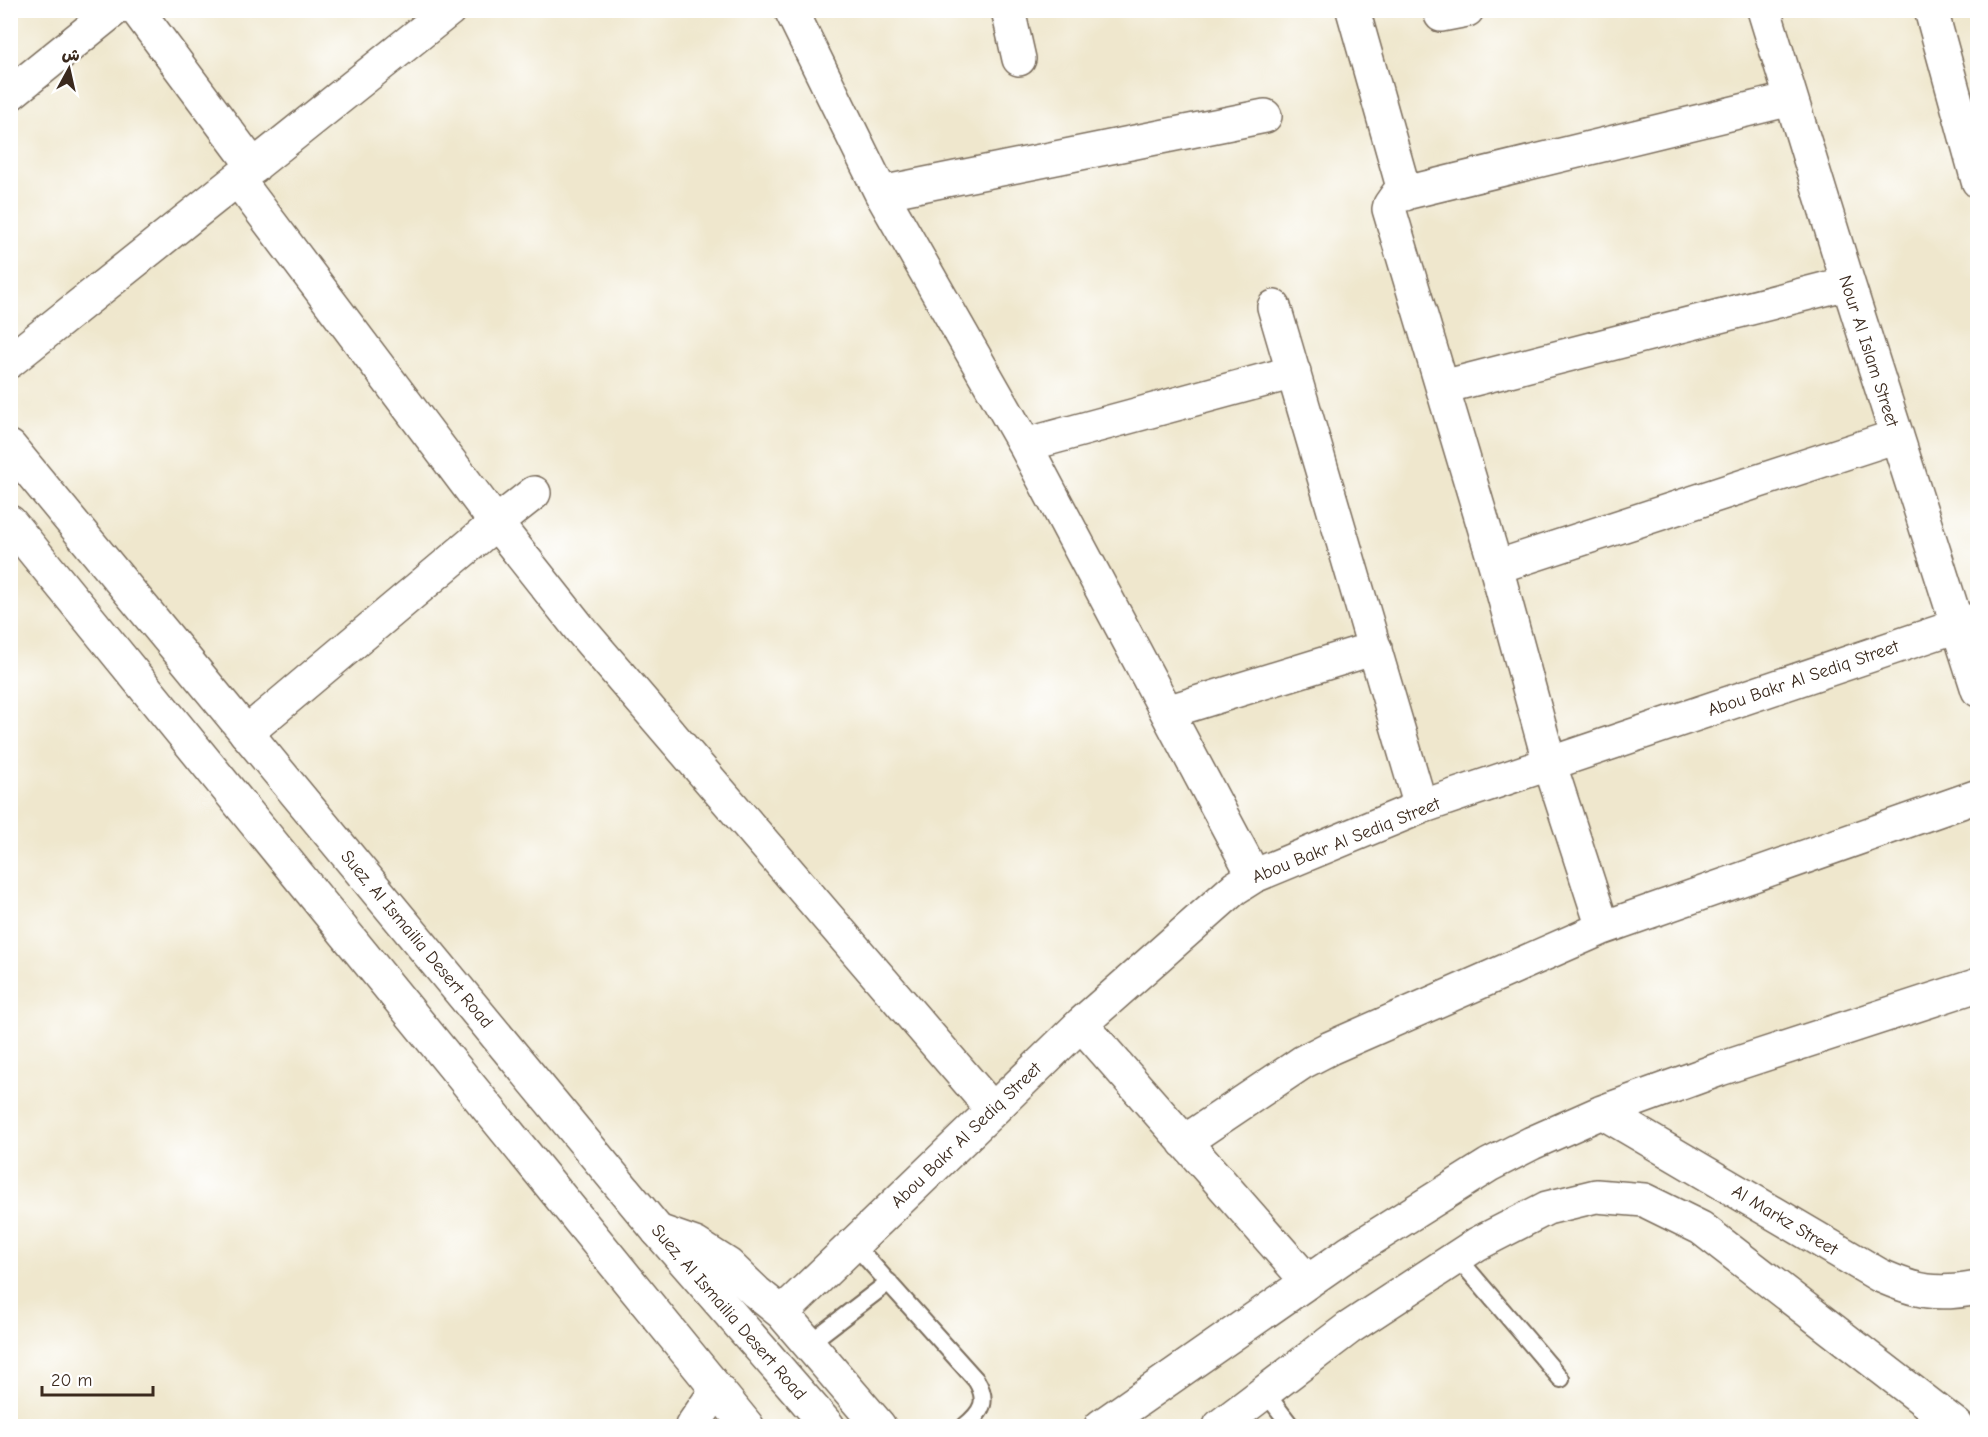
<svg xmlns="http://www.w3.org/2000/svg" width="1988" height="1437" font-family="'Comic Neue','Playpen Sans Arabic',sans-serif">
	<rect width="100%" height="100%" fill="#fff"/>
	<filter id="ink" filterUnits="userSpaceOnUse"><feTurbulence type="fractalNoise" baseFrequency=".0167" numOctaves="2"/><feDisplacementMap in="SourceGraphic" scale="12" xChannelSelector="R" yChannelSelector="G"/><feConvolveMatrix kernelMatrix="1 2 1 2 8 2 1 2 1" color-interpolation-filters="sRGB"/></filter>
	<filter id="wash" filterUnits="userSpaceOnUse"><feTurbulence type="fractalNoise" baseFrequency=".008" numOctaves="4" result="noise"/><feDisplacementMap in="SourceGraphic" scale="24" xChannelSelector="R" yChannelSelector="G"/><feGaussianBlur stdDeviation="1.35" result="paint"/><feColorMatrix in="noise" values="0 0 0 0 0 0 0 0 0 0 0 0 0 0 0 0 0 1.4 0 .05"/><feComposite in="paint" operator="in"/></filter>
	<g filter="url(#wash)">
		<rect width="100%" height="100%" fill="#efe7cd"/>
	</g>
	<g filter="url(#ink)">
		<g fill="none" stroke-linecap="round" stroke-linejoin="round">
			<g stroke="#7a6c5b" stroke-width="20">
				<path id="service" d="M853,1243L976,1380C989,1401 982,1412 965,1426
					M1457,1257L1561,1379
					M808,1344L889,1282
					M1265,1392L1291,1426"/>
			</g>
			<g stroke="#7a6c5b" stroke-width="36">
				<path id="minor" d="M137,10L254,167
					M791,10L881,193L1025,445L1254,876
					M1008,10L1019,59
					M1353,10L1405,194
					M1764,10L1848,283L1978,690
					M1931,10L1978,181
					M1441,15L1467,10
					M10,94L114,10
					M238,180L496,523L580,629L993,1110
					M881,193L1265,116
					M1274,307L1421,807
					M10,361L449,10
					M1443,387L1848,283
					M1025,445L1294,372
					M1496,567L1897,436
					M1167,712L1375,648
					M246,733L496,523L534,493
					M1603,928L1550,765L1496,567L1389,209L1390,205L1397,195L1791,99
					M1081,1024L1308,1282
					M1602,1112L1879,1275C1917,1292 1936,1296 1978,1288
					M1184,1142L1303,1062L1330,1048L1603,928L1978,796
					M658,1231L695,1244L728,1265L756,1292L782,1313L879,1426
					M782,1313L993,1110L1081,1024L1235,888L1254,876L1421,807L1978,619
					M692,1426L716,1391
					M1101,1426L1349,1253L1489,1165L1532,1143L1602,1112L1720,1069L1978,985
					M1220,1426L1349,1328L1477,1244L1547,1208L1596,1196L1644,1200L1701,1228L1957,1426"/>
			</g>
			<g stroke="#7a6c5b" stroke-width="36">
				<path id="trunk" d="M10,447L658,1231L828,1426
					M10,522L747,1426"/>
			</g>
			<use href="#service" stroke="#fff" stroke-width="16"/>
			<use href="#minor" stroke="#fff" stroke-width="33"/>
			<use href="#trunk" stroke="#fff" stroke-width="33"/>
		</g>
	</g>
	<g text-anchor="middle" stroke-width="4.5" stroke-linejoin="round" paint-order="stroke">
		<g font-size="18" fill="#3b2a1e" stroke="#fff">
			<text transform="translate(1869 351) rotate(72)" y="6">Nour Al Islam Street</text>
			<text transform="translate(1803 678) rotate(-19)" y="6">Abou Bakr Al Sediq Street</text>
			<text transform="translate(1346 840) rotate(-22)" y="6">Abou Bakr Al Sediq Street</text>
			<text transform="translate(417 939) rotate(50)" y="6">Suez, Al Ismailia Desert Road</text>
			<text transform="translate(966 1135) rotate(-44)" y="6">Abou Bakr Al Sediq Street</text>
			<text transform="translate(1785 1220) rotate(31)" y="6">Al Markz Street</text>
			<text transform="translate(729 1312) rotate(49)" y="6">Suez, Al Ismailia Desert Road</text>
		</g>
	</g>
	<rect width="1988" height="1437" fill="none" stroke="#fff" stroke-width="36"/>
	<g transform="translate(69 69) rotate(8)" stroke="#ffffff" stroke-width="4.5" paint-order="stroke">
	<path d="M0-4.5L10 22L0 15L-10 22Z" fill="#3b2a1e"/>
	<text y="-9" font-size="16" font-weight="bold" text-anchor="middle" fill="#3b2a1e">ش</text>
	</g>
	<path d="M42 1386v9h111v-9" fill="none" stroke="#3b2a1e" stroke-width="3"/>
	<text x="51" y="1386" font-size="18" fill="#3b2a1e" stroke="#ffffff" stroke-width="4.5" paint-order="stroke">20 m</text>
</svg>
